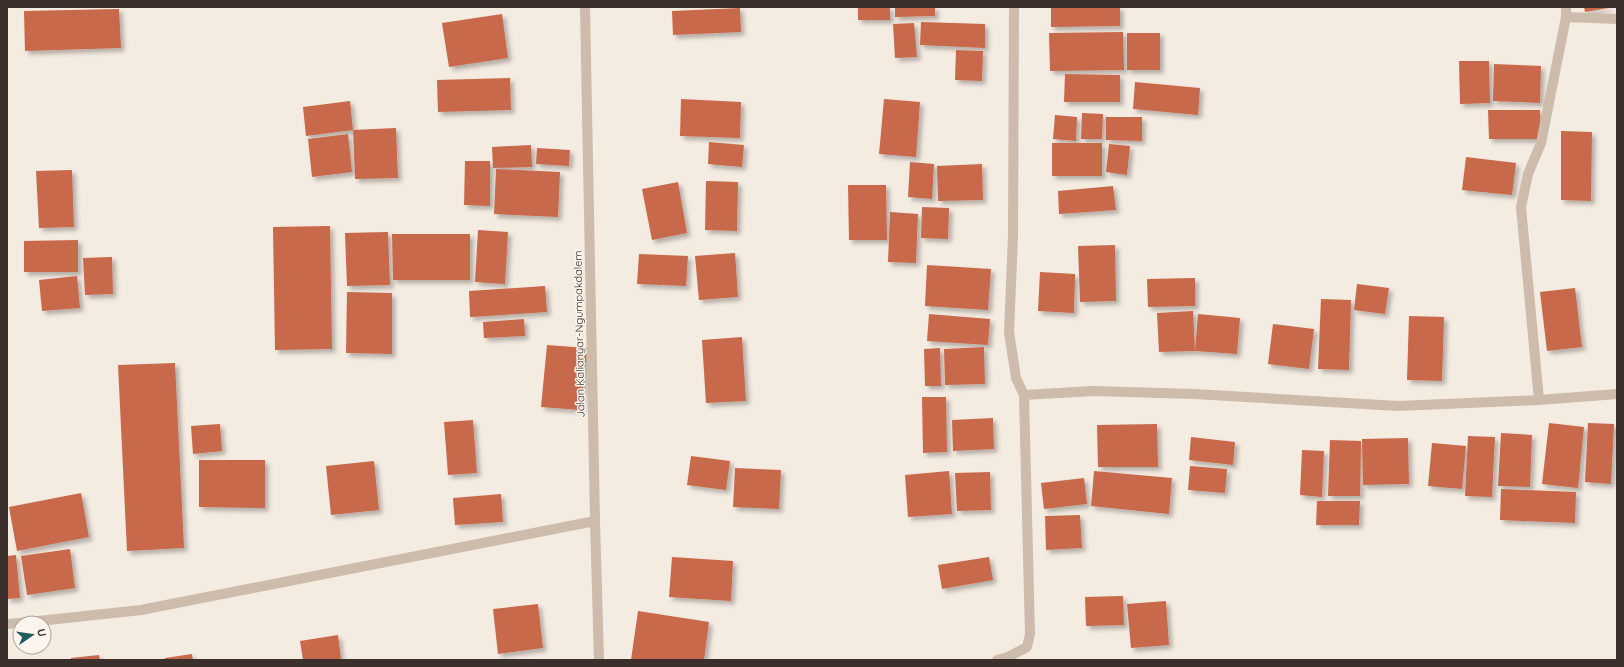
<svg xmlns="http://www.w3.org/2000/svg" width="1624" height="667" font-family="Quicksand,sans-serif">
	<defs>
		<filter id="shadow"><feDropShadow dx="3.5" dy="3.5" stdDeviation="2" flood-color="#0004"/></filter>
	</defs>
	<rect width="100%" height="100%" fill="#f4ebe1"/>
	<path fill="#c8694b" filter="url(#shadow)" d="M858,7H890V20H858Z
		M895,7H935V16L895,17Z
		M1051,7H1120V26L1051,27Z
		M1584,7H1609V8L1585,12Z
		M740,8L741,32L673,35L672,11Z
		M119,9L121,48L25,51L24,11Z
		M502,14L508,58L449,67L442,23Z
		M921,22L985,24V48L920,45Z
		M914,23L917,57L895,58L893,24Z
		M1123,32L1124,70L1050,71L1049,33Z
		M1127,33H1160V70H1127Z
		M956,50L983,51L982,81L955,80Z
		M1459,61H1489L1490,103L1460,104Z
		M1494,64L1541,66L1540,103L1493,101Z
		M1065,74L1120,75V102H1064Z
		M510,78L511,110L438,112L437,80Z
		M1135,82L1200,88L1198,115L1133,109Z
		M681,99L741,102L740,138L680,136Z
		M884,99L920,102L916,157L879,154Z
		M350,101L353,130L306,136L303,107Z
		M1488,110H1540L1541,139H1489Z
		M1082,113L1103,114L1102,139H1081Z
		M1055,115L1077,117L1076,141L1053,139Z
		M1106,117H1142V141L1106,140Z
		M396,128L398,178L355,179L353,130Z
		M1561,131L1592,132L1591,201L1561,200Z
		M348,134L352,172L312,177L308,139Z
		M709,142L744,145L742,167L708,164Z
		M1052,143H1102V176H1052Z
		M1109,144L1130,146L1127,175L1106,172Z
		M531,145L532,167L493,168L492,147Z
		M537,148L570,150L569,166L536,164Z
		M1466,157L1516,163L1512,195L1462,190Z
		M465,161H490V206L464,205Z
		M910,162L934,164L932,199L908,197Z
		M982,164L983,200L938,201L937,166Z
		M496,169L560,172L558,217L494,214Z
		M72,170L74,227L39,228L36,171Z
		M706,181L738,182L737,231L705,230Z
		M678,182L687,233L652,240L642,189Z
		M848,185H886L887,240H849Z
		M1113,186L1116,210L1059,214L1058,191Z
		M922,207L949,208L948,239L921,238Z
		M890,212L918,214L916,263L888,262Z
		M330,226L332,349L275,350L273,227Z
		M478,230L508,232L505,284L475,282Z
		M388,232L390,285L347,286L345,233Z
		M392,234H470V280H393Z
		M78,240V272H24V241Z
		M1115,245L1116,301L1080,302L1078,246Z
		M735,253L738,297L699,300L695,256Z
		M639,254L688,256L686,286L637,284Z
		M112,257L113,294L85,295L83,258Z
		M927,265L991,269L988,310L925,306Z
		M1040,272L1075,274L1074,313L1038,311Z
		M77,276L80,308L42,311L39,280Z
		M1195,278V306L1148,307L1147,279Z
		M1357,284L1389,288L1385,314L1354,310Z
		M545,286L547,312L470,317L469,291Z
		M1575,288L1582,347L1547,351L1540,292Z
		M347,292L392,293V354L346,353Z
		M1321,299L1351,300L1349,370L1318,369Z
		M1193,311L1195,351L1198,314L1240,318L1237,354L1195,351L1159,352L1157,313Z
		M929,314L990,319L988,345L927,341Z
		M1409,316L1444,317L1442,381L1407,380Z
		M524,319L525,336L484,338L483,322Z
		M1273,324L1314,329L1309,369L1268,364Z
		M742,337L746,401L706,403L702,340Z
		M547,345L587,348L581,410L541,407Z
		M984,347L985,384L945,385L944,349Z
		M940,348L941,386H925L924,349Z
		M175,363L184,548L127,551L118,365Z
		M922,397H946L947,452L923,453Z
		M993,418L994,449L953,451L952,420Z
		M473,420L477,473L448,475L444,422Z
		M1549,423L1584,427L1578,488L1542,484Z
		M1588,423L1614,424L1611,484L1585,482Z
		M220,424L222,451L193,454L191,426Z
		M1157,424L1158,467H1098L1097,425Z
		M1501,433L1532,435L1530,487L1498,486Z
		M1468,436L1495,437L1492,497L1465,496Z
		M1191,437L1235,442L1233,465L1189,460Z
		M1408,438L1409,484L1363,485L1362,439Z
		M1330,440L1361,441L1360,496H1328Z
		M1432,443L1466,446L1462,489L1428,486Z
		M1302,450L1324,451L1322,497L1300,495Z
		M691,456L730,461L726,490L687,485Z
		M199,460H265V508L199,507Z
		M374,461L379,510L331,515L326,466Z
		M1190,466L1227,469L1225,493L1188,490Z
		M735,468L781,470L779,509L733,507Z
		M949,471L952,514L908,517L905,475Z
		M1094,471L1172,478L1169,514L1091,506Z
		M990,472L991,510L957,511L955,473Z
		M1084,478L1087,504L1044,509L1041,483Z
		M1501,489L1576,492L1575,523L1500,520Z
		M81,493L89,537L17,551L9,507Z
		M501,494L503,522L455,525L453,498Z
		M1317,501H1360L1359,525H1316Z
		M1080,515L1082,548L1046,550L1045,516Z
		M70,549L75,588L27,595L21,556Z
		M16,555L20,598L7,599V556Z
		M672,557L733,561L731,601L669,597Z
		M989,557L993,580L942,589L938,565Z
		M1123,596L1124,625L1086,626L1085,597Z
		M1166,601L1169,645L1131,648L1127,604Z
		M538,604L543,648L498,654L493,609Z
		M638,611L709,622L704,660H631Z
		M338,635L341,660H303L300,641Z
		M192,654L193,660H165V658Z
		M99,655L100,660H71V658Z"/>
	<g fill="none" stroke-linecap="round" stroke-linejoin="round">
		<path stroke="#cdbbac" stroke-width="10" d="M1014,7L1013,236L1009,332L1016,378L1024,395L1093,391L1194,394L1398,406L1539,400L1617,394
			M1566,17L1617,19
			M1539,400L1521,207L1528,174L1541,143L1566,17V7
			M20,623L141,610L595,521
			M7,624L20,623
			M997,660L1008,657L1027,647L1030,634L1024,395"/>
		<path stroke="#cdbbac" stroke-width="10" d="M585,7L595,521L599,660"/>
	</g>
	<g text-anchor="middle" stroke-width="3" stroke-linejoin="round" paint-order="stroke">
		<g font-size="11" fill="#3b302b" stroke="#fbf5ee">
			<text transform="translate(579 334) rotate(-91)" y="4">Jalan Kalianyar-Ngumpakdalem</text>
		</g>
	</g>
	<rect width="1624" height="667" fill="none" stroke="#3b302b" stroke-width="16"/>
	<g transform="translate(32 635) rotate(77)"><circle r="19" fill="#fbf5ee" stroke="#aea6a0"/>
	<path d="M0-3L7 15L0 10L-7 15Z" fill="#1f5a5e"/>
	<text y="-6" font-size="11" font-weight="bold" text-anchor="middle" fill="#3b302b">U</text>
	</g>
</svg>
